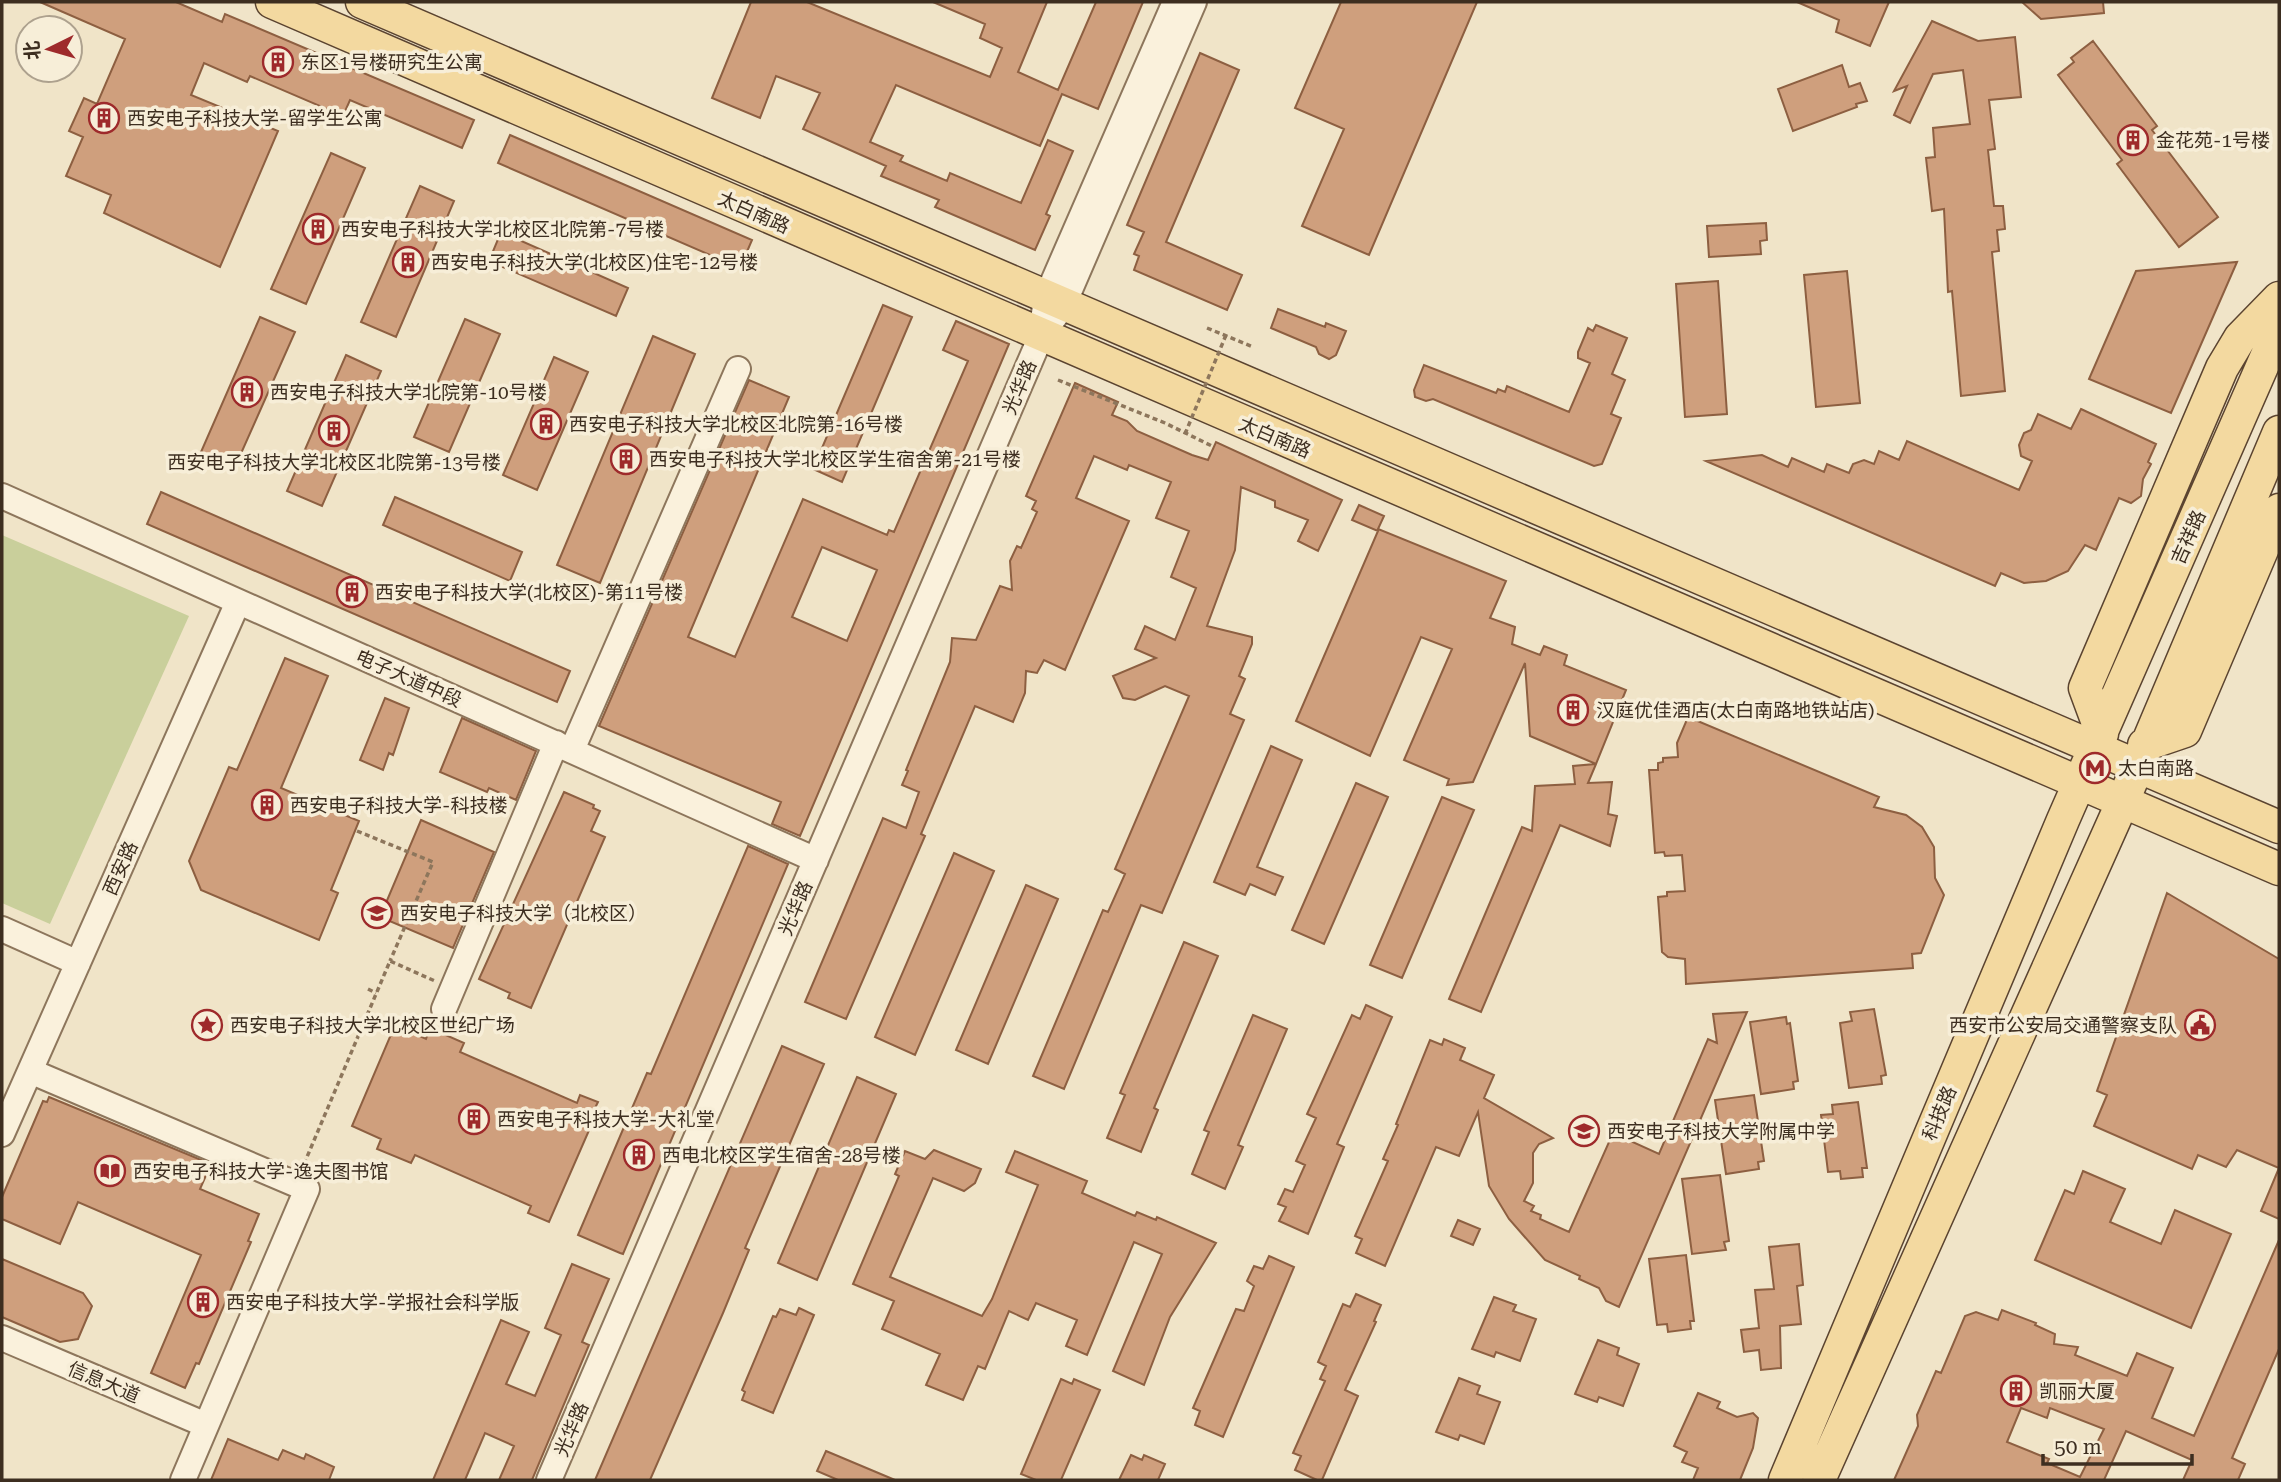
<svg xmlns="http://www.w3.org/2000/svg" width="2281" height="1482" font-family="'Roboto Serif','Noto Sans SC',serif">
	<rect width="100%" height="100%" fill="#f0e4c8"/>
	<path fill="#c9cf9b" d="M2,535L189,616L50,924L2,903Z"/>
	<path fill="#cf9f7d" stroke="#8d5f41" stroke-width="2" fill-rule="evenodd" d="M40,2H176L222,22L225,14L474,120L462,148L350,100L343,116L250,76L247,82L204,63L191,95L278,131L220,267L104,213L111,195L66,176L83,137L69,131L84,98L97,104L125,39Z
		M751,2H807L990,77L1002,48L980,38L985,24L933,2H1047L1018,72L1058,90L1096,2H1143L1098,109L1062,94L1040,146L896,85L870,142L903,156L900,161L947,181L950,173L1021,203L1048,140L1073,151L1046,214L1050,216L1035,250L935,207L939,200L881,176L886,166L803,129L820,93L776,76L760,118L712,98Z
		M1341,2H1477L1369,255L1302,226L1344,129L1295,108Z
		M1797,2H1889L1870,46L1836,32L1839,20Z
		M2022,2H2103L2104,13L2041,19Z
		M1932,21L1978,41L2015,37L2021,97L1989,100L1995,149L1988,150L1994,206H2003L2005,229L1997,230L1999,251L1992,252L2005,391L1961,396L1952,291L1948,292L1944,209L1932,211L1926,158L1935,157L1933,128L1970,124L1963,70L1933,74L1910,123L1894,115L1907,86L1894,91Z
		M2093,41L2157,126L2152,130L2218,217L2179,247L2117,164L2122,160L2058,75L2074,62L2071,58Z
		M1200,53L1239,70L1166,242L1242,275L1227,310L1134,270L1139,256L1134,254L1144,232L1127,225Z
		M1842,65L1849,87L1860,83L1867,101L1856,104L1857,107L1793,131L1778,89Z
		M510,135L752,240L740,268L498,163Z
		M331,153L365,168L306,304L271,289Z
		M420,186L454,201L396,337L361,322Z
		M1766,223L1767,240L1760,241L1761,254L1709,257L1707,226Z
		M501,232L628,288L616,316L489,261Z
		M2237,262L2171,413L2089,379L2136,271Z
		M1847,271L1860,403L1816,407L1804,275Z
		M1718,281L1727,414L1685,417L1676,284Z
		M883,305L912,317L842,482L813,469Z
		M1278,309L1325,327L1326,323L1346,331L1336,355L1329,359L1319,354L1316,347L1271,328Z
		M260,317L295,332L235,467L201,452Z
		M465,319L500,334L449,452L414,437Z
		M956,321L1009,344L800,836L772,824L781,802L599,726L749,380L789,397L688,637L735,657L803,499L887,535L889,530L894,532L968,361L943,350ZM822,547L877,570L847,641L792,617Z
		M1596,325L1627,338L1612,374L1625,380L1611,414L1621,418L1602,464L1594,466L1433,399L1426,401L1415,397L1414,390L1424,365L1496,393L1498,389L1505,392L1507,386L1569,412L1590,363L1578,358V352L1588,328L1593,331Z
		M653,336L695,354L600,583L557,565Z
		M346,355L381,371L322,506L287,491Z
		M554,357L588,372L537,490L503,475Z
		M1075,383L1118,402L1112,415L1127,421L1137,431L1192,455L1208,460L1216,442L1342,500L1318,551L1298,541L1308,520L1275,507V501L1241,487L1235,550L1207,626L1252,637V644L1239,676L1245,679L1230,714L1244,720L1162,913L1141,905L1064,1089L1033,1076L1103,910L1108,912L1125,874L1115,869L1189,696L1165,686L1135,700L1123,698L1113,676L1156,658L1135,649L1145,626L1175,640L1196,588L1171,577L1189,531L1156,518L1171,482L1129,465L1127,470L1094,456L1076,498L1129,521L1065,670L1044,660L1037,673L1026,671L1025,693L1013,722L975,706L921,834L925,836L846,1019L805,1002L883,818L906,828L919,792L902,785L908,771L906,770L950,662L952,638L976,640L1000,586L1012,590L1010,561L1017,546L1021,548L1037,512L1032,509L1036,501L1026,496Z
		M2081,409L2156,444L2148,462L2151,464L2143,479L2141,496L2131,503L2119,498L2096,550L2085,545L2068,571L2046,581L2024,583L2001,573L1995,586L1706,461L1762,455L1788,467L1792,458L1824,472L1827,464L1849,473L1853,464L1864,460L1874,464L1879,451L1899,460L1907,441L2019,490L2032,461L2021,456L2019,445L2024,433L2031,430L2038,414L2071,429Z
		M161,492L570,671L557,702L147,524Z
		M395,497L522,552L510,581L383,525Z
		M1359,505L1384,516L1378,529L1506,581L1490,618L1515,627L1512,644L1540,655L1544,646L1567,655L1564,665L1626,690L1596,764L1530,736L1525,663L1473,782L1447,785L1449,779L1404,760L1452,649L1421,637L1370,756L1296,721L1378,531L1352,520Z
		M285,658L328,676L281,788L359,821L331,890L338,893L319,940L201,890L189,861L229,767L237,770Z
		M385,698L409,708L393,755L389,753L383,770L360,760Z
		M1688,717L1879,797L1874,807L1906,815L1922,827L1934,847L1935,878L1944,895L1921,953L1912,954L1913,968L1686,984L1685,959L1668,957L1662,952L1658,897L1667,896V892L1685,891L1682,855L1665,856L1664,852L1655,853L1649,770H1658V763L1663,762V758L1678,757L1677,743Z
		M462,718L536,751L516,800L489,788L487,792L440,772Z
		M1271,746L1302,760L1257,867L1283,877L1275,895L1250,884L1245,895L1214,882Z
		M1596,764L1588,783L1612,782L1608,814L1617,816L1610,846L1560,825L1481,1012L1449,999L1522,827L1532,831L1535,786L1575,784L1573,766Z
		M1356,783L1388,797L1324,944L1292,930Z
		M564,792L594,805L593,808L600,811L591,831L605,837L531,1008L508,998L510,993L479,979Z
		M1442,797L1474,810L1402,978L1370,965Z
		M421,820L494,852L453,948L380,917Z
		M748,846L788,864L623,1254L620,1253L578,1235L647,1073L651,1074Z
		M954,853L994,871L915,1055L875,1037Z
		M1026,885L1058,899L988,1064L956,1050Z
		M2167,893L2279,959V1219L2261,1211L2279,1168L2237,1150L2226,1167L2198,1155L2192,1169L2094,1126L2107,1095L2097,1091Z
		M1184,942L1218,956L1154,1108L1158,1110L1141,1152L1107,1138L1125,1095L1120,1093Z
		M1366,1005L1392,1017L1337,1144L1344,1147L1308,1234L1279,1221L1286,1207L1278,1204L1285,1189L1293,1192L1305,1165L1296,1161L1316,1118L1307,1114L1314,1099L1352,1015L1360,1019Z
		M1874,1009L1886,1075L1881,1076L1882,1084L1849,1088L1840,1023L1852,1021L1850,1012Z
		M1747,1012L1619,1307L1606,1301L1599,1288L1579,1279L1580,1276L1545,1260L1509,1219L1489,1186L1478,1112L1459,1156L1436,1147L1385,1266L1356,1253L1362,1239L1355,1236L1388,1161L1383,1159L1398,1125L1396,1124L1430,1040L1442,1045L1444,1039L1465,1048L1460,1060L1494,1075L1484,1098L1553,1138L1539,1144L1533,1153V1183L1524,1201L1534,1206L1531,1211L1541,1215L1540,1219L1569,1232L1613,1133L1659,1154L1708,1039L1717,1043L1713,1014Z
		M1253,1015L1287,1029L1238,1145L1243,1147L1225,1189L1192,1174L1209,1132L1204,1130Z
		M1786,1017L1787,1024L1790,1023L1798,1081L1793,1082L1794,1089L1761,1094L1750,1022Z
		M395,1025L426,1039L430,1028L464,1043L460,1052L577,1103L580,1095L598,1102L594,1110L597,1112L549,1222L528,1213L531,1206L415,1155L411,1163L377,1149L381,1139L352,1126Z
		M782,1046L824,1064L745,1248L749,1250L723,1313L650,1480H595Z
		M857,1077L896,1094L817,1280L778,1263Z
		M1754,1095L1764,1161L1758,1162L1759,1169L1726,1174L1715,1100Z
		M49,1097L211,1164L200,1189L259,1214L248,1241L251,1242L199,1364L196,1363L185,1388L151,1373L201,1255L78,1202L60,1244L2,1219V1197L43,1101L47,1102Z
		M1858,1102L1867,1168H1862L1863,1177L1841,1179L1840,1171L1828,1172L1821,1115L1833,1114L1832,1105Z
		M934,1150L981,1169L975,1183L964,1191L933,1178L890,1277L982,1316L992,1299L1038,1185L1006,1172L1015,1151L1087,1181L1082,1193L1135,1216L1137,1212L1156,1220L1157,1217L1216,1243L1170,1317L1144,1385L1113,1371L1162,1254L1134,1242L1087,1355L1066,1346L1077,1320L1036,1303L1028,1320L1009,1311L985,1369L978,1366L963,1400L926,1385L940,1354L882,1329L894,1301L853,1284L899,1176L895,1174L905,1151L925,1159Z
		M2083,1171L2125,1189L2110,1222L2161,1244L2175,1210L2231,1234L2191,1328L2035,1260L2065,1190L2074,1194Z
		M1720,1175L1729,1241L1724,1242L1726,1250L1692,1254L1682,1179Z
		M1458,1220L1480,1229L1473,1245L1451,1236Z
		M2279,1240V1349L2232,1458L2245,1464L2238,1480H2183L2192,1460L2126,1431L2104,1480H1894L1918,1426L1917,1415L1936,1371L1941,1373L1965,1316L1976,1312L1998,1320L2002,1310L2036,1323L2035,1325L2055,1334L2054,1344L2078,1347L2075,1355L2127,1376L2137,1353L2173,1368L2152,1418L2194,1436ZM2021,1408L2047,1418L2050,1408L2104,1429L2080,1477L2047,1463L2049,1459L2007,1442Z
		M1799,1244L1803,1285L1797,1286L1801,1324L1780,1326L1781,1368L1761,1370L1759,1350L1744,1352L1741,1330L1759,1328L1755,1290L1774,1289L1769,1247Z
		M1686,1255L1694,1321H1690L1691,1329L1668,1332L1667,1324L1657,1325L1649,1259Z
		M1269,1256L1294,1267L1223,1437L1195,1425L1200,1411L1193,1408L1236,1309L1244,1311L1254,1286L1247,1281L1254,1266L1263,1269Z
		M2,1259L83,1293L92,1306L78,1339L60,1342L2,1317Z
		M572,1264L609,1279L582,1342L589,1345L532,1480H499L514,1446L485,1433L465,1480H433L501,1320L529,1332L506,1384L535,1396L561,1335L545,1328Z
		M1356,1294L1381,1305L1374,1321L1376,1322L1345,1390L1358,1396L1322,1480H1317L1295,1470L1301,1456L1293,1453L1325,1381L1320,1379L1326,1366L1318,1362L1343,1304L1350,1307Z
		M1494,1297L1516,1305L1513,1311L1536,1319L1520,1361L1496,1352L1494,1357L1472,1349Z
		M799,1308L814,1315L773,1413L742,1400L745,1392L742,1390L773,1316L776,1317L780,1309L796,1315Z
		M1598,1340L1619,1348L1617,1355L1639,1364L1623,1406L1599,1397L1597,1402L1575,1394Z
		M1459,1378L1480,1386L1477,1394L1500,1402L1484,1444L1460,1435L1458,1440L1436,1432Z
		M1061,1379L1072,1384L1074,1379L1100,1390L1061,1480H1036L1021,1474Z
		M1698,1393L1720,1402L1717,1408L1737,1417L1753,1413L1758,1418L1753,1448L1740,1480H1693L1698,1468L1682,1462L1687,1452L1674,1446Z
		M228,1439L278,1460L283,1450L304,1459L306,1454L334,1467L329,1480H211Z
		M826,1451L895,1480H838L817,1471Z
		M1131,1455L1142,1460L1144,1455L1165,1464L1158,1480H1119Z"/>
	<g fill="none" stroke-linecap="round" stroke-linejoin="round">
		<g stroke="#8d765c" stroke-width="28">
			<path id="minor" d="M1054,318L1063,306L1194,2
				M2,496L816,860
				M572,750L738,369
				M2,929L78,963
				M444,1009L556,743
				M30,1071L307,1189L183,1480
				M2,1134L238,602
				M2,1338L206,1425
				M549,1480L1041,336L1046,298L1175,2"/>
		</g>
		<g stroke="#5b4430" stroke-width="35">
			<path id="major" d="M272,2L2279,869
				M362,2L2279,827
				M2102,734L2085,688L2222,368L2240,338L2279,298
				M2144,745L2185,731L2279,510
				M1785,1480L2063,820L2279,328
				M1819,1480L2123,801L2279,432"/>
		</g>
		<path stroke="#8d765c" stroke-width="3.5" stroke-dasharray="5 3.5" stroke-linecap="butt" d="M1207,328L1253,347
			M1058,380L1165,423L1214,447
			M357,831L433,862L390,961
			M368,989L376,993
			M304,1164L390,961L435,981"/>
		<use href="#minor" stroke="#faf1dc" stroke-width="24"/>
		<use href="#major" stroke="#f3d9a0" stroke-width="32"/>
		<path stroke="#8d765c" stroke-width="3.5" stroke-dasharray="5 3.5" stroke-linecap="butt" d="M1185,434L1226,335"/>
	</g>
	<defs>
		<g id="building-ring" transform="scale(1.575)"><circle r="9.5" fill="#f7eed8" stroke="#9e2a2b" stroke-width="1.5"/><path d="M-4-6H4V6H1V3H-1V6H-4ZM-2.5-4.3h1.7v1.8h-1.7ZM.8-4.3h1.7v1.8H.8ZM-2.5-1h1.7V.8h-1.7ZM.8-1h1.7V.8H.8Z" fill="#9e2a2b"/></g>
		<g id="metro-ring" transform="scale(1.575)"><circle r="9.5" fill="#f7eed8" stroke="#9e2a2b" stroke-width="1.5"/><path d="M-5.5 5V-5H-3L0 0L3-5H5.5V5H3V-.5L0 4L-3-.5V5Z" fill="#9e2a2b"/></g>
		<g id="university-ring" transform="scale(1.575)"><circle r="9.5" fill="#f7eed8" stroke="#9e2a2b" stroke-width="1.5"/><path d="M0-5L7-2L0 1L-7-2ZM-4 1L0 2.5L4 1V4Q0 6-4 4Z" fill="#9e2a2b"/></g>
		<g id="sight-ring" transform="scale(1.575)"><circle r="9.5" fill="#f7eed8" stroke="#9e2a2b" stroke-width="1.5"/><path d="M0-6L1.8-2.2L6-1.7L2.9 1.2L3.7 5.4L0 3.3L-3.7 5.4L-2.9 1.2L-6-1.7L-1.8-2.2Z" fill="#9e2a2b"/></g>
		<g id="civic-ring" transform="scale(1.575)"><circle r="9.5" fill="#f7eed8" stroke="#9e2a2b" stroke-width="1.5"/><path d="M-.6-6.5H3V-4.5H.6V-3L4-1V1h2V6H-6V1h2V-1L-.6-3ZM-1.2 2.5V6h2.4V2.5Z" fill="#9e2a2b"/></g>
		<g id="school-ring" transform="scale(1.575)"><circle r="9.5" fill="#f7eed8" stroke="#9e2a2b" stroke-width="1.5"/><path d="M0-5L7-2L0 1L-7-2ZM-4 1L0 2.5L4 1V4Q0 6-4 4Z" fill="#9e2a2b"/></g>
		<g id="library-ring" transform="scale(1.575)"><circle r="9.5" fill="#f7eed8" stroke="#9e2a2b" stroke-width="1.5"/><path d="M-6-4Q-3-5.5-.7-3.5V5Q-3 3-6 4ZM6-4Q3-5.5 .7-3.5V5Q3 3 6 4Z" fill="#9e2a2b"/></g>
	</defs>
	<g fill-rule="evenodd">
		<use href="#building-ring" x="278" y="62"/>
		<use href="#building-ring" x="104" y="118"/>
		<use href="#building-ring" x="2133" y="140"/>
		<use href="#building-ring" x="318" y="229"/>
		<use href="#building-ring" x="408" y="262"/>
		<use href="#building-ring" x="247" y="392"/>
		<use href="#building-ring" x="546" y="424"/>
		<use href="#building-ring" x="334" y="431"/>
		<use href="#building-ring" x="626" y="459"/>
		<use href="#building-ring" x="352" y="592"/>
		<use href="#building-ring" x="1573" y="710"/>
		<use href="#metro-ring" x="2095" y="768"/>
		<use href="#building-ring" x="267" y="805"/>
		<use href="#university-ring" x="377" y="913"/>
		<use href="#sight-ring" x="207" y="1025"/>
		<use href="#civic-ring" x="2200" y="1025"/>
		<use href="#building-ring" x="474" y="1119"/>
		<use href="#school-ring" x="1584" y="1131"/>
		<use href="#building-ring" x="639" y="1155"/>
		<use href="#library-ring" x="110" y="1171"/>
		<use href="#building-ring" x="203" y="1302"/>
		<use href="#building-ring" x="2016" y="1391"/>
	</g>
	<g text-anchor="middle" stroke-width="7" stroke-linejoin="round" paint-order="stroke">
		<g font-size="19" fill="#3d2e20" stroke="#f7eed8" text-anchor="start">
			<text x="301" y="69">东区1号楼研究生公寓</text>
			<text x="127" y="125">西安电子科技大学-留学生公寓</text>
			<text x="2156" y="147">金花苑-1号楼</text>
			<text x="341" y="236">西安电子科技大学北校区北院第-7号楼</text>
			<text x="431" y="269">西安电子科技大学(北校区)住宅-12号楼</text>
			<text x="270" y="399">西安电子科技大学北院第-10号楼</text>
			<text x="569" y="431">西安电子科技大学北校区北院第-16号楼</text>
			<text x="649" y="466">西安电子科技大学北校区学生宿舍第-21号楼</text>
			<text x="334" y="469" text-anchor="middle">西安电子科技大学北校区北院第-13号楼</text>
			<text x="375" y="599">西安电子科技大学(北校区)-第11号楼</text>
			<text x="1596" y="717">汉庭优佳酒店(太白南路地铁站店)</text>
			<text x="2118" y="775">太白南路</text>
			<text x="290" y="812">西安电子科技大学-科技楼</text>
			<text x="400" y="920">西安电子科技大学（北校区）</text>
			<text x="230" y="1032">西安电子科技大学北校区世纪广场</text>
			<text x="2177" y="1032" text-anchor="end">西安市公安局交通警察支队</text>
			<text x="497" y="1126">西安电子科技大学-大礼堂</text>
			<text x="1607" y="1138">西安电子科技大学附属中学</text>
			<text x="662" y="1162">西电北校区学生宿舍-28号楼</text>
			<text x="133" y="1178">西安电子科技大学-逸夫图书馆</text>
			<text x="226" y="1309">西安电子科技大学-学报社会科学版</text>
			<text x="2039" y="1398">凯丽大厦</text>
		</g>
		<g font-size="19" fill="#3d2e20" stroke="#f7eed8">
			<text transform="translate(754 212) rotate(24)" y="7">太白南路</text>
			<text transform="translate(1019 387) rotate(-67)" y="7">光华路</text>
			<text transform="translate(1275 437) rotate(23)" y="7">太白南路</text>
			<text transform="translate(2188 537) rotate(-66)" y="7">吉祥路</text>
			<text transform="translate(409 678) rotate(24)" y="7">电子大道中段</text>
			<text transform="translate(120 868) rotate(-66)" y="7">西安路</text>
			<text transform="translate(795 908) rotate(-67)" y="7">光华路</text>
			<text transform="translate(1939 1113) rotate(-67)" y="7">科技路</text>
			<text transform="translate(104 1382) rotate(23)" y="7">信息大道</text>
			<text transform="translate(571 1429) rotate(-67)" y="7">光华路</text>
		</g>
	</g>
	<rect width="2281" height="1482" fill="none" stroke="#3d2e20" stroke-width="7"/>
	<g transform="translate(49 49) rotate(265)"><circle r="33" fill="#f7eed8" stroke="#ada18e" stroke-width="2"/>
	<path d="M0-5L12 26L0 18L-12 26Z" fill="#9e2a2b"/>
	<text y="-10" font-size="19" font-weight="bold" text-anchor="middle" fill="#3d2e20">北</text>
	</g>
	<path d="M2043 1454v10h149v-10" fill="none" stroke="#3d2e20" stroke-width="3.5"/>
	<text x="2054" y="1454" font-size="21" fill="#3d2e20" stroke="#f7eed8" stroke-width="5" paint-order="stroke">50 m</text>
</svg>
